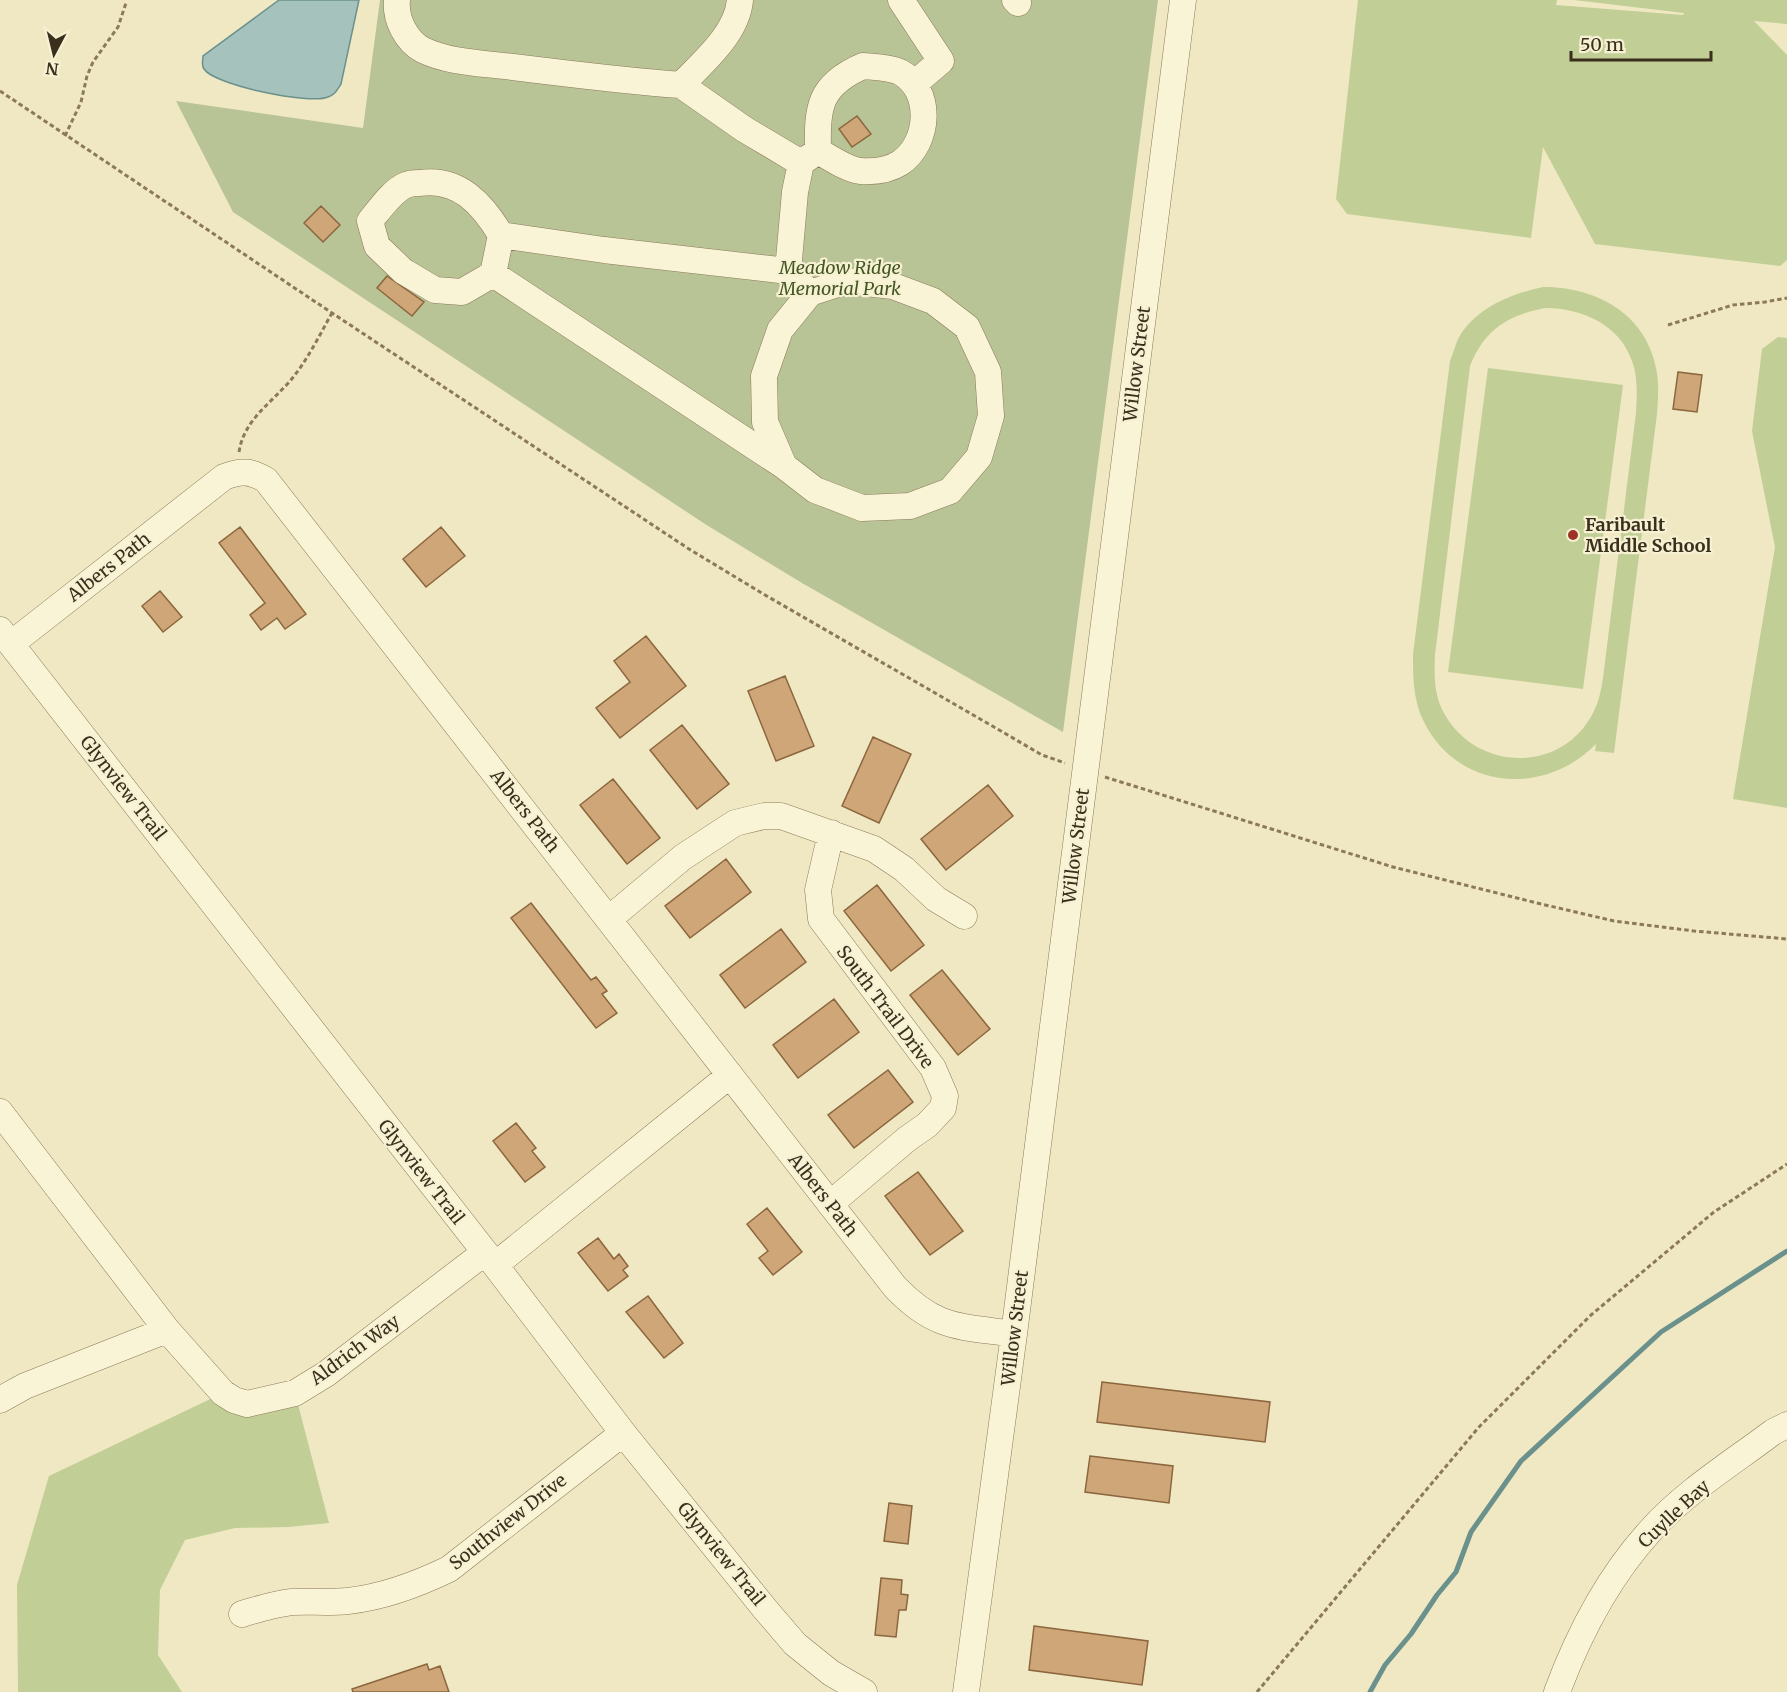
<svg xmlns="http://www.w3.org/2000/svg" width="1787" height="1692" font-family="Merriweather,serif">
	<rect width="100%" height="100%" fill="#f0e8c3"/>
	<path fill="#c1ce96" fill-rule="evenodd" d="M1358,0H1557L1556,5L1683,15L1684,13L1574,0H1787V24L1754,21L1787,55V260L1780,266L1595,244L1543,147L1531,238L1347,214L1336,199Z
		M1543,287C1598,287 1648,315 1657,373C1659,386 1658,401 1657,414L1614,753L1595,751L1596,744C1544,797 1458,790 1424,722C1413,701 1413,676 1413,654L1450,361C1453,354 1455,346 1458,339C1475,308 1511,294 1543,287ZM1545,308C1582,308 1620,325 1632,361C1638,377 1637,396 1636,413L1603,678C1601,690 1599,702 1593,713C1562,774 1476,772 1444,713C1434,696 1434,674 1435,655L1470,366C1484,330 1508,315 1545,308Z
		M1778,337L1787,338V808L1733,799L1775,547L1752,431L1762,349Z
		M1488,368L1623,385L1583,689L1448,672Z
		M223,1393H295L329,1523L288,1527L235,1528L185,1540L160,1590L158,1655L182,1692H18L17,1585L49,1476Z"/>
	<path fill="#b8c396" d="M380,0H1158L1063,732L802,583L705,524L233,212L176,101L363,128Z"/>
	<path fill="#a5c2bd" stroke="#6b918c" stroke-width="1.5" d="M279,0H359L341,84C337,90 335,95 328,97C310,105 214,85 204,69C201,65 203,61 203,56Z"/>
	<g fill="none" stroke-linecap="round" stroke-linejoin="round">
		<path stroke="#6b918c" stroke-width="5" d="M1370,1692L1385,1665L1411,1634L1437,1595L1456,1572L1471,1532L1521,1461L1661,1332L1787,1251"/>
	</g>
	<path fill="#cfa677" stroke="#8b663e" stroke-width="1.5" d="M857,116L871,134L852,147L839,129Z
		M321,206L340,225L323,242L304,223Z
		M387,276L424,302L412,316L377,288Z
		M1678,372L1702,375L1697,412L1673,409Z
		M240,527L306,614L285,629L277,618L261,630L250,615L265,603L219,543Z
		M441,527L465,556L426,587L403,559Z
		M160,591L182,617L163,632L142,606Z
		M646,636L686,686L620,738L596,708L630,682L614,661Z
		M785,676L814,746L776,761L748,691Z
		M682,725L729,784L697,809L650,750Z
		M873,737L911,754L879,823L842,806Z
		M613,779L660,838L627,864L580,805Z
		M988,785L1013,816L946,870L921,839Z
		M726,859L751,892L690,938L665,906Z
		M877,885L924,945L891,971L844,911Z
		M531,903L591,980L596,977L607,991L602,994L617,1013L596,1028L511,918Z
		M781,929L806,962L745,1008L720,975Z
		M942,970L990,1029L958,1055L910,995Z
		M834,999L859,1032L798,1078L773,1045Z
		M888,1070L913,1102L854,1148L828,1115Z
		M516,1123L536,1148L532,1151L545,1167L525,1182L493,1141Z
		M918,1172L963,1231L930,1255L885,1196Z
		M767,1208L802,1252L773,1275L759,1258L768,1251L747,1224Z
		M598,1238L614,1259L619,1254L628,1266L623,1270L628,1276L608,1291L578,1253Z
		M648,1296L683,1343L664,1358L626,1312Z
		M1102,1382L1270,1402L1265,1442L1097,1422Z
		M1090,1456L1173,1466L1169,1503L1085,1492Z
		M889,1503L912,1506L908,1544L884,1541Z
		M881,1578L902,1580L901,1594L908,1595L906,1610H899L896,1637L875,1635Z
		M1034,1626L1148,1641L1142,1685L1029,1670Z
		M427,1664L429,1670L440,1666L449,1692H353L352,1689Z"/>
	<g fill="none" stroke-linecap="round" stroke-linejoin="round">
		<g stroke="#8b7959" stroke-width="27">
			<path id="minor" d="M397,0C395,19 406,41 423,50C450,63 483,63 513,67C569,74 625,81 681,85C703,62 737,34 740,0
				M901,0L941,61L914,84
				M1015,0L1018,3
				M863,66C875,67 889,67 900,72C933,90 930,143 900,163C889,170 874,172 860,171C846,169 831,158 818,151C817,107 819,85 863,66Z
				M681,85L744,129L801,163L815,153
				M801,163L795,192L788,271L810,293L780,330L764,376L765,422L784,466L815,490L862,508L910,506L950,491L979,457L991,416L988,372L967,327L933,301L893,286L847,281L810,293
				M501,235L604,250L788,271
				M493,274L462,292L435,290L403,271L377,246L370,221C379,210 393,190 406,185C410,183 416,183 420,183C459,177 483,205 501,235L493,274L784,466
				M0,630L495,1265L623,1433L765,1609L795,1644L831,1673L864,1692
				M11,644L224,477C241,470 251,471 266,480L895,1287C936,1330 960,1326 1014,1334
				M609,919L683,857L735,823L764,816H781L874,849L904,869L936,899L964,916
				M0,1112L167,1330L223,1393L234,1400L247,1404L295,1393L326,1374L484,1253
				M830,1204L907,1139L927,1125L943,1108L945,1096L933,1068L821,919L818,890L831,833
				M495,1265L730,1075
				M0,1400L25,1386L167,1330
				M242,1614C258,1609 274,1604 292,1602C310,1601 329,1603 348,1601C384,1597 416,1585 449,1569L623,1433
				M966,1692L1014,1334L1183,0
				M1557,1692C1579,1633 1608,1577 1651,1530C1685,1492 1732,1463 1773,1432L1787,1425"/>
		</g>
		<path stroke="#8b7959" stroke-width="3" stroke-dasharray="4.5 3" stroke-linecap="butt" d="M0,91L332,313L689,549L765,595L994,727L1042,755L1065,763
			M65,136L81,102L87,76L93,62L118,27L126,3
			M1668,325L1733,305L1765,302L1787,298
			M239,452C244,420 270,404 290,381C307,361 319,336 332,313
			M1105,777L1393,867L1537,903L1614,921L1694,931L1787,939
			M1257,1692L1479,1427L1591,1315L1714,1212L1787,1164"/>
		<use href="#minor" stroke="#faf4d6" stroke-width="26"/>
	</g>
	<circle fill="#9c3426" stroke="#f7f1d3" stroke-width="2" cx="1573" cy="535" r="6"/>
	<g text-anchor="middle" stroke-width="4.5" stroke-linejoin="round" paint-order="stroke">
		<g font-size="18" font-style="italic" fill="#445723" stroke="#f7f1d3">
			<text x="840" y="274">Meadow Ridge<tspan x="840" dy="21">Memorial Park</tspan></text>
		</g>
		<g font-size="18" fill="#3a2f1d" stroke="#f7f1d3">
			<text transform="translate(1137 364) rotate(-83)" y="6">Willow Street</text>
			<text transform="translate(109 567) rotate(-38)" y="6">Albers Path</text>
			<text transform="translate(123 788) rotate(52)" y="6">Glynview Trail</text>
			<text transform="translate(525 811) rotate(52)" y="6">Albers Path</text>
			<text transform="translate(1076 846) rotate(-83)" y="6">Willow Street</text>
			<text transform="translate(885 1007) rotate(53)" y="6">South Trail Drive</text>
			<text transform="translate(421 1172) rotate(52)" y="6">Glynview Trail</text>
			<text transform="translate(823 1195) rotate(52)" y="6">Albers Path</text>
			<text transform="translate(1015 1328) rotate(-83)" y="6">Willow Street</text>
			<text transform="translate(355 1350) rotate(-36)" y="6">Aldrich Way</text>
			<text transform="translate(1674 1514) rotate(-43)" y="6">Cuylle Bay</text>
			<text transform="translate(508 1522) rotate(-38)" y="6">Southview Drive</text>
			<text transform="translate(721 1554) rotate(51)" y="6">Glynview Trail</text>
		</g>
		<g font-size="18" font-weight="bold" fill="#3a2f1d" stroke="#f7f1d3" text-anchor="start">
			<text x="1585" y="531">Faribault<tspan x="1585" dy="21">Middle School</tspan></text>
		</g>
	</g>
	<g transform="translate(54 54) rotate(187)" stroke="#f7f1d3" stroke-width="4.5" paint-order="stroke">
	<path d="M0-4.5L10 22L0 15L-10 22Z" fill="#3a2f1d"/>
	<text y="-9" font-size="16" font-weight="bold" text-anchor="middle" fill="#3a2f1d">N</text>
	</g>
	<path d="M1571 51v9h140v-9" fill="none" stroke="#3a2f1d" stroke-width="3"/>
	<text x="1580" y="51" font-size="18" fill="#3a2f1d" stroke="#f7f1d3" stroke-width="4.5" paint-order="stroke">50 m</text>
</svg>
